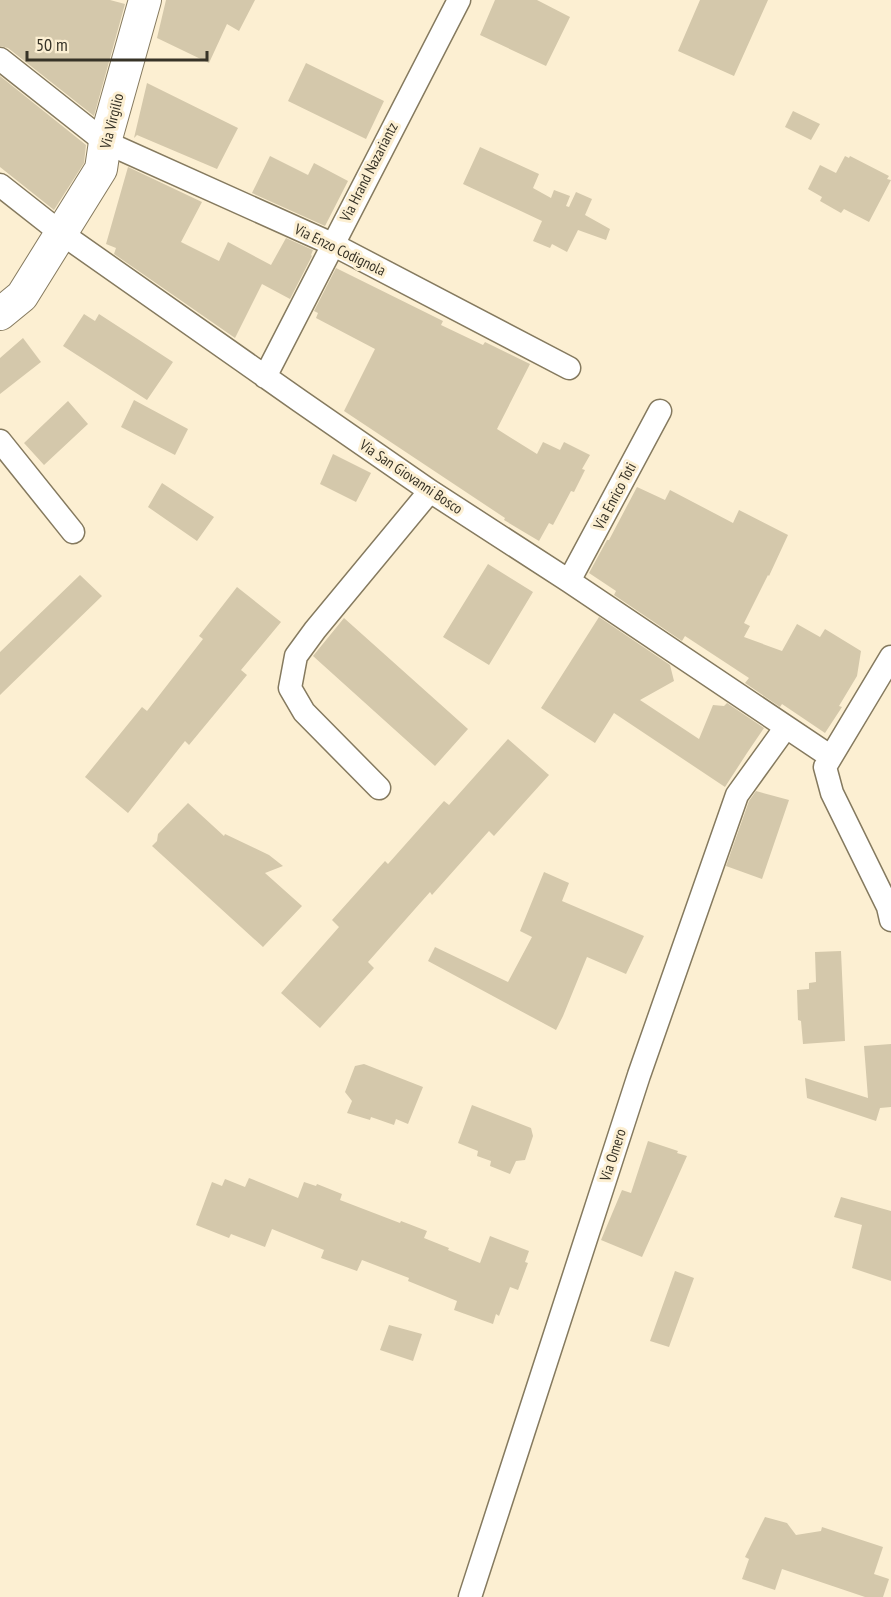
<svg xmlns="http://www.w3.org/2000/svg" width="891" height="1597" font-family="'PT Sans Narrow',sans-serif">
	<rect width="100%" height="100%" fill="#fcefd2"/>
	<path fill="#d4c8ab" d="M0,0H110L125,4L94,116L8,48L0,46Z
		M166,0H255L239,31L227,24L209,63L157,38Z
		M495,0H537L570,17L546,66L480,35Z
		M700,0H768L734,76L678,51Z
		M306,63L384,101L366,139L288,101Z
		M0,76L86,145L84,163L54,210L0,167Z
		M147,83L238,128L217,169L137,135L134,138Z
		M793,111L820,124L811,140L785,127Z
		M480,147L539,174L533,188L551,198L554,190L570,196L566,206L569,207L576,192L592,199L585,215L610,229L606,240L578,230L567,252L552,244L550,248L533,241L542,221L463,184Z
		M270,156L308,175L314,163L348,181L325,226L252,193Z
		M845,156L849,158L850,156L889,176L887,179L891,180L869,222L844,209L841,213L820,201L822,197L808,189L820,165L836,173Z
		M128,167L202,202L181,242L219,261L228,242L271,265L286,238L313,250L311,255L312,256L290,299L262,284L235,338L114,254L116,248L106,244Z
		M336,268L443,321L441,325L483,345L485,342L530,364L497,429L537,454L543,442L560,450L564,442L590,455L582,469L585,470L574,492L571,491L553,525L549,523L539,541L504,520L505,518L344,411L375,349L316,318L318,313L314,311Z
		M84,314L95,321L99,314L173,362L147,400L63,346Z
		M23,338L41,362L0,394V358Z
		M134,400L188,429L175,455L121,427Z
		M68,401L88,424L44,465L24,443Z
		M333,454L371,473L356,502L320,484Z
		M162,483L214,517L197,541L148,507Z
		M637,487L665,500L670,490L733,523L739,510L788,535L769,576L768,575L744,623L750,626L744,637L782,651L797,624L820,637L825,629L861,651L857,676L839,706L842,707L825,733L782,704L780,707L745,683L749,678L685,636L682,641L614,595L616,591L589,573L607,540H609Z
		M488,564L533,592L489,665L443,637Z
		M80,575L102,596L0,695V652Z
		M237,587L281,622L241,670L247,675L189,745L185,741L128,813L85,777L142,707L147,711L203,639L199,636Z
		M599,617L670,665L674,681L640,700L699,739L713,705L724,706L727,703L764,728L747,753L725,787L614,713L595,743L541,708Z
		M344,618L468,729L435,766L313,656Z
		M508,739L549,775L494,836L489,831L432,895L430,892L368,962L374,968L320,1028L281,993L339,927L332,920L385,861L388,864L444,801L449,805Z
		M756,791L789,800L762,879L726,866L749,801Z
		M188,803L224,836L225,834L269,855L283,866L265,873L302,906L263,947L152,846L157,841L158,834Z
		M544,872L569,883L562,901L644,936L626,974L587,957L563,1016L556,1030L428,961L435,947L508,982L532,937L520,931Z
		M841,951L845,1041L803,1044L801,1021L798,1020L797,990L809,989V983L816,982L815,952Z
		M891,1044V1107L880,1108L876,1121L807,1098L805,1078L868,1098L864,1046Z
		M364,1064L423,1087L408,1124L396,1119L394,1125L371,1117L370,1120L347,1113L352,1101L345,1092L355,1066Z
		M472,1105L531,1128L533,1136L525,1160L516,1161L510,1174L490,1166L491,1161L477,1156L478,1151L458,1143Z
		M648,1141L678,1151L677,1153L687,1156L642,1257L601,1240L622,1190L631,1193Z
		M249,1178L298,1198L304,1182L316,1186L317,1184L342,1194L340,1200L400,1223L401,1221L427,1231L424,1238L449,1248L448,1250L480,1263L490,1236L529,1251L525,1262L528,1263L518,1290L510,1287L499,1316L496,1314L493,1324L454,1310L457,1301L408,1281L409,1278L362,1260L357,1271L321,1258L324,1250L272,1229L265,1247L231,1234L229,1238L196,1225L212,1182L222,1186L225,1179L245,1187Z
		M841,1197L891,1211V1281L852,1268L862,1225L834,1217Z
		M675,1271L694,1278L669,1347L650,1341Z
		M389,1325L422,1334L413,1361L380,1350Z
		M765,1517L787,1523L796,1535L821,1531L822,1527L883,1547L874,1574L889,1579L883,1597H865L782,1569L775,1590L742,1579L749,1559L745,1557Z"/>
	<g fill="none" stroke-linecap="round" stroke-linejoin="round">
		<g stroke="#857a5f" stroke-width="25">
			<path id="street" d="M0,59L105,142L332,244L569,368
				M0,185L61,233L300,401L430,491L569,581L831,757
				M265,377L459,0
				M0,441L73,532
				M569,581L660,411
				M891,657L825,767L832,793L888,907L891,920
				M379,788L304,712L290,688L296,656L315,630L430,491
				M470,1597L639,1075L737,795L786,727"/>
		</g>
		<g stroke="#857a5f" stroke-width="34">
			<path id="secondary" d="M0,314L22,296L101,169L105,142L145,0"/>
		</g>
		<use href="#street" stroke="#fff" stroke-width="22"/>
		<use href="#secondary" stroke="#fff" stroke-width="32"/>
	</g>
	<g text-anchor="middle" stroke-width="6" stroke-linejoin="round" paint-order="stroke">
		<g font-size="15" fill="#373327" stroke="#fcefd2">
			<text transform="translate(112 121) rotate(-76)" y="5">Via Virgilio</text>
			<text transform="translate(369 172) rotate(-63)" y="5">Via Hrand Nazariantz</text>
			<text transform="translate(340 250) rotate(26)" y="5">Via Enzo Codignola</text>
			<text transform="translate(411 477) rotate(34)" y="5">Via San Giovanni Bosco</text>
			<text transform="translate(615 496) rotate(-62)" y="5">Via Enrico Toti</text>
			<text transform="translate(613 1155) rotate(-72)" y="5">Via Omero</text>
		</g>
	</g>
	<path d="M27 51v9h180v-9" fill="none" stroke="#373327" stroke-width="3"/>
	<text x="36" y="51" font-size="18" fill="#373327" stroke="#fcefd2" stroke-width="4.5" paint-order="stroke">50 m</text>
</svg>
